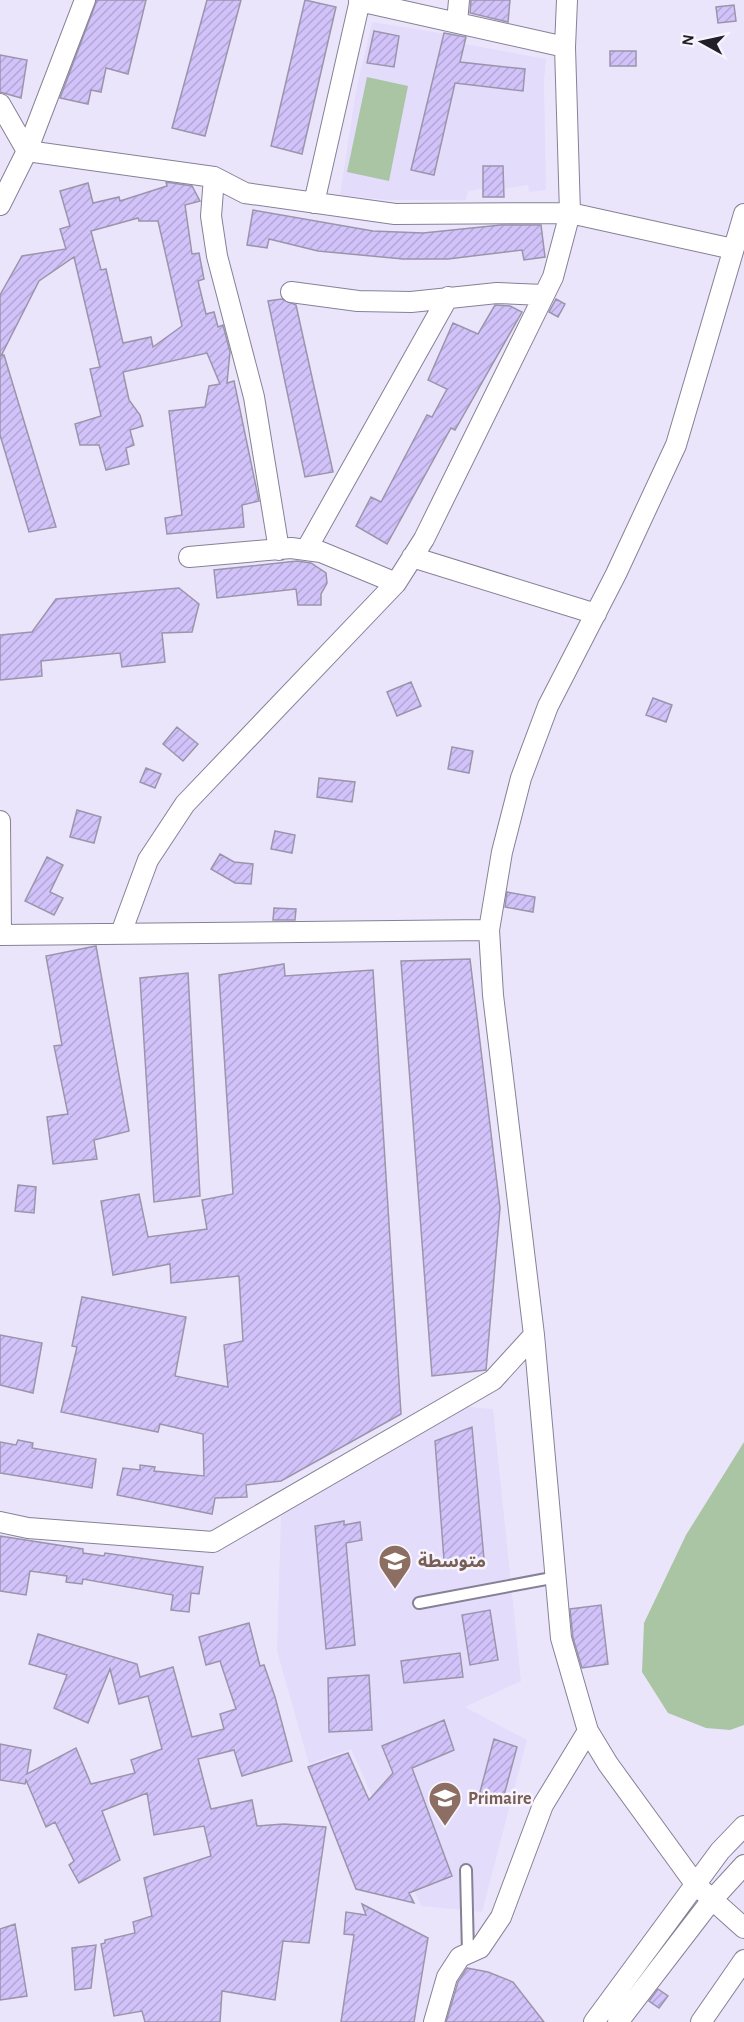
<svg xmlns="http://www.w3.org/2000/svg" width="744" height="2022" font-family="'Alegreya Sans','Noto Sans Arabic',sans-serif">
	<defs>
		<pattern id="building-hatch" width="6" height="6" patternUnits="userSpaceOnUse" patternTransform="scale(1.5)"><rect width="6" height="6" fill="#d1c2f9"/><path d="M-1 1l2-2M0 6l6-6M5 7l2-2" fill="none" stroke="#b3a6d5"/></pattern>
	</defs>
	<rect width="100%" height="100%" fill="#ebe5fc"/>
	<path fill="#e4dcfb" d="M372,22L466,37L465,44L546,59L544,81L546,190L529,192L528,185L502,189L501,186L468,191L466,200H387L340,195L356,91Z
		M468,1407L493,1409L521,1681L465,1707L527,1740L482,1912L421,1906L351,1749L309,1764L277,1651L281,1516Z"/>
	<path fill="#a9c5a4" d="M367,77L408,86L389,181L347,172Z
		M744,1442V1725L730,1730L706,1728L668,1713L642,1672L644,1623L686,1535Z"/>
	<path fill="url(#building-hatch)" stroke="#9b95ab" stroke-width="1.5" fill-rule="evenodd" d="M97,0H146L128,74L106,68L101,92L91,90L88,104L60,98Z
		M207,0H241L205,136L172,128Z
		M305,0L336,7L302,154L271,146Z
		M471,0H510L508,22L470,13Z
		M734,5L736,21L718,23L716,7Z
		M374,31L399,36L394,67L367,63Z
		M444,33L466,37L460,62L525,69L523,91L455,83L434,175L411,170Z
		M610,51H636V66H610Z
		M0,55L27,60L21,98L0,92Z
		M483,166H503L504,197H483Z
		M166,182L192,186L200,201L185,205L192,254L199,253L204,279L198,281L206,314L214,312L218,327L223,325L230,352L227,383L234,381L259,501L242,505L244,527L167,534L165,518L182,515L169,411L205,407L209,386L220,384L207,353L123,372L129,400L140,415L143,426L130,430L134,445L126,448L129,464L106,470L99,445H80L75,424L101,416L90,369L100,367L74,257L39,281L1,356L4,355L56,527L29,532L0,435V295L22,256L66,249L60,229L70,226L60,191L88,183L93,203L119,197L120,201L167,186ZM138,218L139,221H158L182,326L153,347L151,337L123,343L106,269L101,270L91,231Z
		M253,210L373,231L423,233L501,225H541L545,257L524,260L522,250L448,259H403L318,251L269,239L267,248L247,245Z
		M282,299L296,305L333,472L305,477L268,301Z
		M556,299L565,304L558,317L549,312Z
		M495,305L510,306L522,312L455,430L451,428L387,544L356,526L371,497L381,502L427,415L432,417L447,389L428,380L453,323L478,334Z
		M297,561L311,563L326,573L327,583L321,594V605H298L296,589L217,598L214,570Z
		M179,588L199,604L192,632L162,633L165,662L122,667L120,653L41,661L42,676L0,680V635L32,632L56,599Z
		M411,682L421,706L397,716L387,692Z
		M653,698L672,705L666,722L646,715Z
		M177,727L198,744L183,761L163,744Z
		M452,747L473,751L469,773L448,769Z
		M146,768L161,774L155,788L140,782Z
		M319,778L355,782L352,802L317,797Z
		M77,810L101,817L94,843L70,837Z
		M275,831L295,835L292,853L271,849Z
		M220,854L234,862L253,864L251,884L235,883L211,869Z
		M47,857L63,865L50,892L63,898L54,915L25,901Z
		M507,892L535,897L533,912L505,907Z
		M274,908L296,909L295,920H273Z
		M96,946L129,1131L94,1140L97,1159L53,1164L47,1117L68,1114L54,1046L62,1045L46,956Z
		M470,959L500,1208L486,1370L432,1376L401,961Z
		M284,964L285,976L373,970L401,1414L281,1481L246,1485L247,1497L215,1498L212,1514L117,1495L123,1468L140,1470V1465L155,1467L154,1471L204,1476L203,1434L160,1424L158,1432L61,1412L77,1347L72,1346L82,1297L186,1317L175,1376L228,1387L224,1345L243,1341L239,1276L171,1283L170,1264L113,1275L101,1201L139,1194L148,1237L207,1229L202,1200L233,1194L219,975Z
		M188,973L200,1196L154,1202L140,978Z
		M18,1185L36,1187L34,1213L15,1211Z
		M0,1335L42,1343L33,1393L0,1385Z
		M472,1427L484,1559L444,1560L435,1441Z
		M18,1440L33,1443L32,1448L96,1459L92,1488L0,1473V1442L16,1445Z
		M344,1521V1525L360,1522L362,1540L346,1543L355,1645L326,1649L315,1526Z
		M0,1536L83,1549V1553L104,1556L105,1553L203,1567L199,1594L191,1593L189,1612L171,1610L173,1595L83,1579L82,1584L66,1582L67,1576L30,1571L26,1595L0,1591Z
		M601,1605L608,1664L582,1668L573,1638L570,1609Z
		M490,1610L498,1660L470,1665L462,1615Z
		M249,1623L260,1666L264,1665L275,1697L292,1761L242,1776L234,1750L198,1759L211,1809L252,1800L257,1826L284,1824L326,1827L309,1943L283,1941L275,2000L222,1991L220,2022H145L142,2011L114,2016L101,1944L105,1943V1940L135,1933L133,1922L152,1916L144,1878L211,1856L204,1826L154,1835L147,1793L102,1811L120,1860L79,1883L69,1865L74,1861L55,1822L46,1827L26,1780L25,1784L0,1780V1744L31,1750L27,1774L76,1748L91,1784L135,1773L131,1760L162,1749L148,1696L119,1704L110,1669L88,1723L54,1708L67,1675L29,1664L38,1634L137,1664L140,1677L173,1667L192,1737L224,1729L220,1714L236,1709L220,1661L206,1665L199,1637Z
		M460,1653L463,1677L404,1683L401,1661Z
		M369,1675L372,1730L329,1732L328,1678Z
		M444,1720L454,1750L412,1768L452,1876L409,1893L414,1903L356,1889L308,1767L348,1753L369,1800L393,1773L382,1746Z
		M494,1739L517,1747L503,1799L480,1792Z
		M362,1904L428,1938L414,2022H341L354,1935L344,1934L346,1912L366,1915Z
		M15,1924L27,1996L0,2000V1929Z
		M96,1945L91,1988L75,1990L72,1948Z
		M467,1968L488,1972L513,1982L544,2022H446L458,1982Z
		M658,1989L668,1996L659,2008L649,2001Z"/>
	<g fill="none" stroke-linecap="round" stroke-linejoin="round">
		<g stroke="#878196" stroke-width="14">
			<path id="lane" d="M419,1603L557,1577
				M466,1870L468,1953"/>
		</g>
		<g stroke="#878196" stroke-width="22">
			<path id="street" d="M359,1L565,47
				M457,23L459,0
				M0,104L27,151
				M27,151L214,177L245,193L395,214L570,213L733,249
				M214,177L211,216L217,256L254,397L279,550
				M314,203L360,0
				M0,205L27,151L85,0
				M744,214L676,445L616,574L548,706L521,778L502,852L489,930L493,995L534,1335L561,1638L588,1731L608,1764L696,1885L744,1928
				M291,292L358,301L411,302L497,293L544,295
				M306,550L448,297
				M189,557L291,548L321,552L396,583
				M412,557L596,614
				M0,821L1,935
				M121,933L148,860L185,804L396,583L424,539L553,277L570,213L565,47L567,0
				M0,935L489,930
				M0,1522L28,1528L213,1542L493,1380L534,1335
				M434,2022L447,1977L460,1957L480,1948L501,1917L543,1805L588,1731
				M594,2022L720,1851L744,1826
				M618,2022L711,1901L744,1865
				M701,2022L744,1960"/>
		</g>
		<use href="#lane" stroke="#fff" stroke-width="10"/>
		<use href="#street" stroke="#fff" stroke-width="20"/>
	</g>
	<defs>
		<g id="school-pin" transform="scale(1.725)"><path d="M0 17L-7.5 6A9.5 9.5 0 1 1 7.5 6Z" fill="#8d6e63" stroke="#f7f4fe"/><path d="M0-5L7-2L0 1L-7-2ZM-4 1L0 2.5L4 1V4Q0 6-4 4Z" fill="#fff"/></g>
	</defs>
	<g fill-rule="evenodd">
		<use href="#school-pin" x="395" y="1561"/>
		<use href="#school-pin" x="445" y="1798"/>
	</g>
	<g text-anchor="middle" stroke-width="5" stroke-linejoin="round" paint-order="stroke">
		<g font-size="18" font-weight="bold" fill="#785e54" stroke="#f7f4fe" text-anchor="start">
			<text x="418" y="1567">متوسطة</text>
			<text x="468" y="1804">Primaire</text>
		</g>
	</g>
	<g transform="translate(702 42) rotate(278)" stroke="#f7f4fe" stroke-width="4.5" paint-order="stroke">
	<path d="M0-4.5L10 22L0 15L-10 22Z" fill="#201e26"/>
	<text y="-9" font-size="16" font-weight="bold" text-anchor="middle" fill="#201e26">N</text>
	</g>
</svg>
